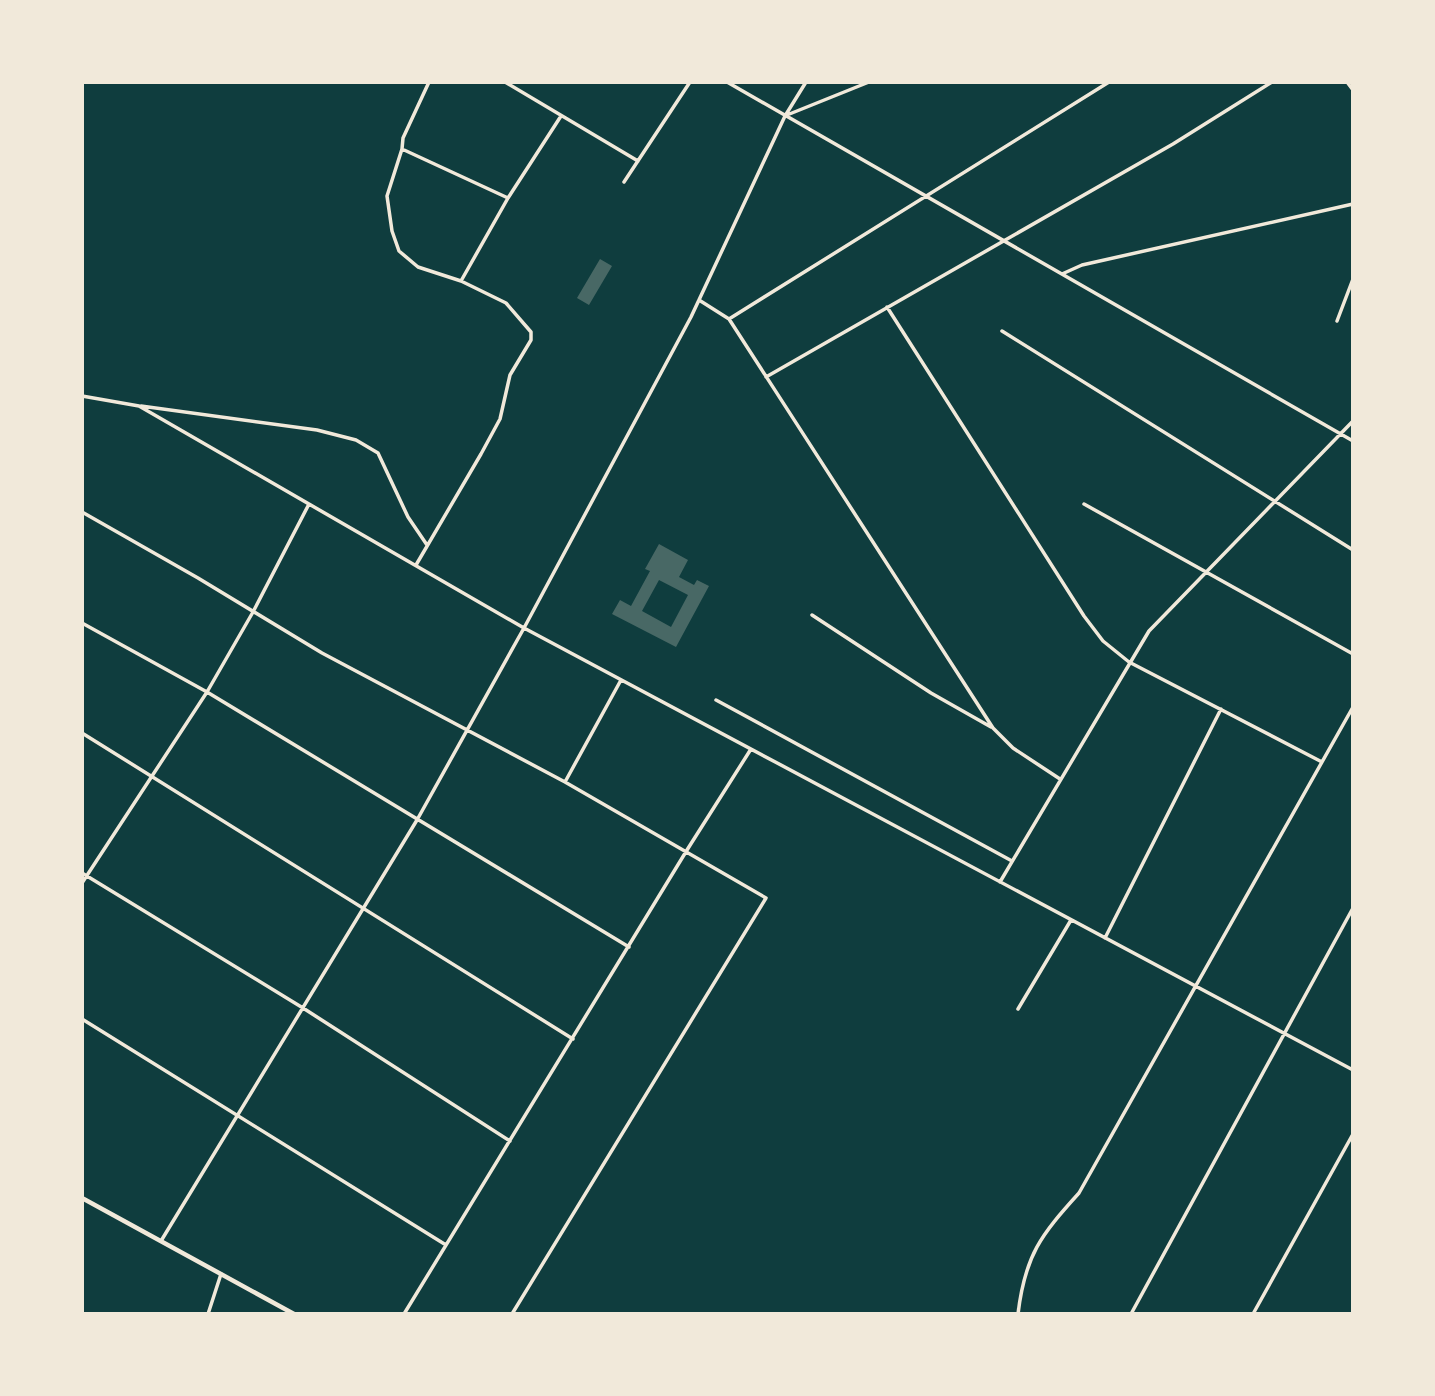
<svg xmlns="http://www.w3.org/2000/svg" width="1435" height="1396" font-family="Raleway,sans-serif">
	<rect width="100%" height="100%" fill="#0f3d3e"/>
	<path fill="#486865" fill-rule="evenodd" d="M600,259L612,266L589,305L577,298Z
		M659,544L688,560L679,577L694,585L697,580L709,586L676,647L612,614L620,600L631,606L650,571L645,569ZM659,580L688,595L671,627L642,611Z"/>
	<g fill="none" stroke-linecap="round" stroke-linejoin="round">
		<path stroke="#f1e9da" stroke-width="3.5" d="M429,82L403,138L402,149L508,198
			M505,82L638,161
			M727,82L1353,441
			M1347,82L1353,90
			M787,115L869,82
			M402,149L387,196L392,231L399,251L418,267L461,281
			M624,182L690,82
			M1062,274L1082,265L1353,204
			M699,300L729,319L1109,82
			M887,307L1084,616L1103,641L1129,662L1322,762
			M729,319L993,728L1013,748L1060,779
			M1337,321L1353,279
			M1002,331L1353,550
			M766,377L1173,144L1272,82
			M82,396L139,406L524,628L1353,1070
			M141,406L317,430L356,440L378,453L408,517L427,545
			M1084,504L1353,654
			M82,512L198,578L322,653L565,782L766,898L512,1314
			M416,565L481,454L500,419L510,375L531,340V332L506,303L461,281L508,198L561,116
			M812,615L931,693L991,727
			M82,623L207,692L629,947
			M716,700L1012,861
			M82,733L573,1039
			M565,782L621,680
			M82,873L303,1008L510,1141
			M1000,882L1149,631L1353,421
			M82,883L207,692L253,612L309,504
			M1105,938L1221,709
			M1018,1009L1071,920
			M82,1019L446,1245
			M161,1241L417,820L524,628L691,317L785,116L806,82
			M208,1314L221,1274
			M404,1314L687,850L751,749
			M1018,1314C1025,1255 1041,1235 1079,1193L1353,707
			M1131,1314L1353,908
			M1253,1314L1353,1134"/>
		<path stroke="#f1e9da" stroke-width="4.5" d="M82,1198L294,1314"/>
	</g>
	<rect width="1435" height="1396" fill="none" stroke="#f1e9da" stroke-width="168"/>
</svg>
